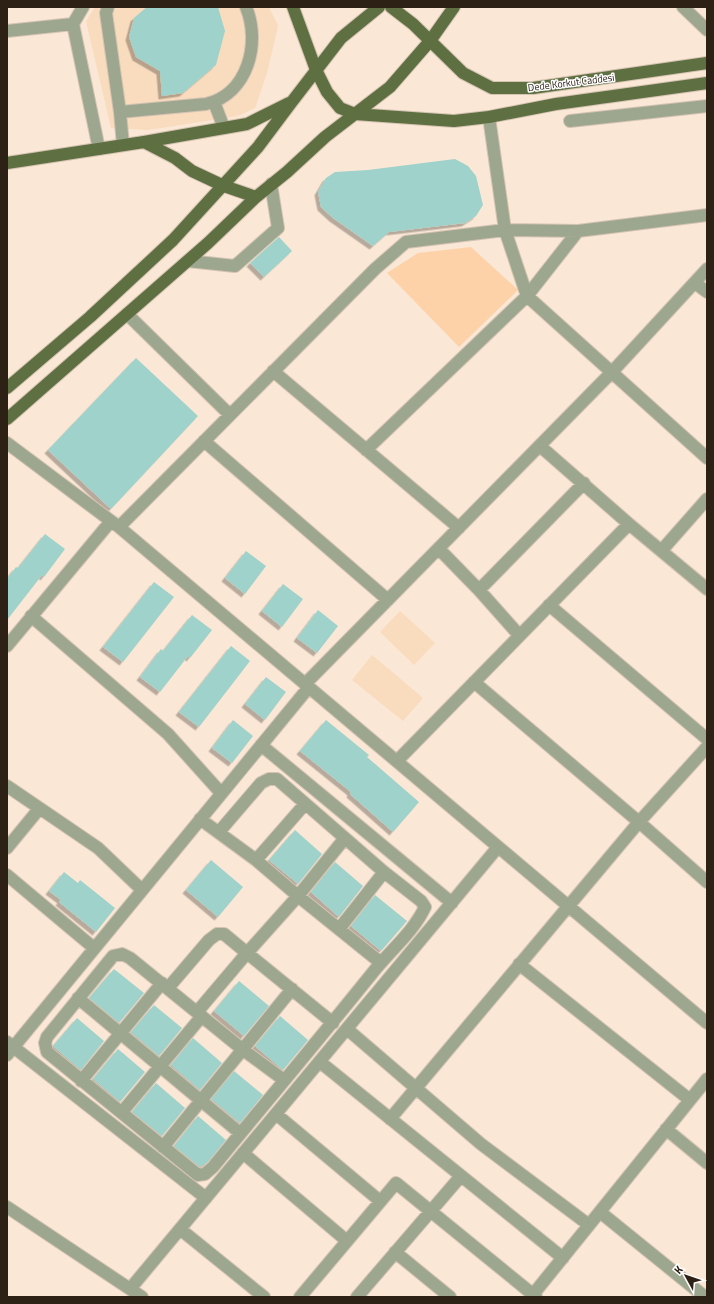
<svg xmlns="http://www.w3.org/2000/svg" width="714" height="1304" font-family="'Titillium Web',sans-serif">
	<defs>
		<filter id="shadow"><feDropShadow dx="-3.5" dy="3.5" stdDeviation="0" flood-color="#0004"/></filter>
	</defs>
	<rect width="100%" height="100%" fill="#fae7d5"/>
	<path fill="#f9dbbe" d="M95,7H269L278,26L267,73L255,108L238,116L148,130L111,128L86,21Z
		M400,611L435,643L414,665L380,632Z
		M372,655L423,698L403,721L352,680Z"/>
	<path fill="#fdd2a8" d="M471,247L518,290L459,347L387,273L418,253Z"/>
	<path fill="#9fd2cb" filter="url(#shadow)" d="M147,7H218L225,31L216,65L183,93L162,96L160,71L136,57L129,37L134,18Z
		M455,159L468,166L476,176L483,205L476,216L465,223L389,232L373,246L333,218L321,207L318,192L326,178L335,172L368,170Z
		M279,237L292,251L264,277L250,263Z
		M136,358L198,416L111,509L48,450Z
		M45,534L65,549L44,577L42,575L7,620V579L16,567L18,568Z
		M246,551L266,566L245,594L225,578Z
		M154,582L174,597L123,662L103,647Z
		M283,584L303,599L282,627L262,611Z
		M318,610L338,626L317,653L297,638Z
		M192,615L212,630L190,658L188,656L160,692L140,677L161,649L163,651Z
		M231,646L250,661L199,727L179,712Z
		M266,677L286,692L265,720L245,704Z
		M233,720L253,736L232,763L212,748Z
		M326,720L369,755L367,757L419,802L393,832L350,794L351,792L300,751Z
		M295,830L322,854L298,884L269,860Z
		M211,860L243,887L218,917L186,890Z
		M335,862L363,886L339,917L311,892Z
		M64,872L78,883L80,880L115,908L96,932L59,902L61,900L49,891Z
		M375,895L407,921L381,951L351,926Z
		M114,969L144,993L119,1023L89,998Z
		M239,981L269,1006L244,1036L214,1011Z
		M154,1005L182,1028L159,1056L131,1032Z
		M280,1016L308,1040L283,1070L255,1046Z
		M77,1018L104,1041L81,1070L53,1046Z
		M193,1038L222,1063L200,1090L171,1065Z
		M118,1049L145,1072L120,1102L93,1079Z
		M234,1071L263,1095L240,1123L211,1099Z
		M156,1083L185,1108L162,1136L132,1112Z
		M198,1116L226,1140L208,1162L200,1167L174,1146Z"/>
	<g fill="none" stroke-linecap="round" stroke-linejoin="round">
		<g stroke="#d5c3b2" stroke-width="14">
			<path id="minor" d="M83,7L73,24L99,149
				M108,7L106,13L120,112L123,145
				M683,7L707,30
				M7,31L73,24
				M214,102L224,128
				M120,112L206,104C248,94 261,43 246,7
				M489,117L505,230L527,296L707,458
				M570,121L707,106
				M188,261L235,266L278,228L271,184
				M695,283L707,292
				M127,314L230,415
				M273,371L459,528
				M204,441L388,600
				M7,443L119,527L707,1023
				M540,446L629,524L707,589
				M366,450L527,296L578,231
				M119,527L375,269L406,242L505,230L578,231L707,215
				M439,549L479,590L519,635
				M662,550L707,499
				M479,590L584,483
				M549,605L707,739
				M31,616L168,734L221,793
				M7,646L111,521
				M474,682L639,822L707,882
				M305,684L612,372L707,269
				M261,745L452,903
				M397,761L629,524
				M7,786L98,848L142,890
				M200,819L256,860L298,896L381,963
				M219,832L261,783L269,779H277L384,872L421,901L425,907C414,931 391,950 374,971C321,1037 267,1101 213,1167L205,1174L198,1175L47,1052L45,1043L47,1037L113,956L122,954L130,958L242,1049L284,1080
				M7,848L39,809
				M256,860L305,804
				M7,875L94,948
				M339,929L384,872
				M519,964L690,1100
				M168,988L209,940L217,934H224L247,953L298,896L345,838
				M78,998L240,1133
				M197,1012L247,953L333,1023
				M347,1029L481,1144L589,1225
				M7,1042L206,1198
				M7,1055L309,687
				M320,1062L563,1258
				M81,1081L162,983
				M122,1112L202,1016
				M276,1114L380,1201
				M390,1119L639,822L707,747
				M666,1129L707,1163
				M163,1147L292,989
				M243,1153L347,1241
				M7,1207L130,1289
				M600,1212L705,1297
				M180,1229L264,1297
				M395,1252L450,1297
				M142,1297L130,1289L498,847
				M300,1297L396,1183L536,1297
				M357,1297L461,1176
				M531,1297L707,1079"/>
		</g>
		<g stroke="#d5c3b2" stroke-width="14">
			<path id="major" d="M293,7L316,70L327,92L340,108L355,114L454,121L489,117L556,104L707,83
				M391,7L413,24L463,73L492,88H533L707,63
				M144,142L175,158L192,171L224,186L256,197
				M7,163L144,142L247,124L289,103
				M7,388L90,317L173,240L258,147L291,103L341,38L379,7
				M7,419L208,243L256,197L287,172L325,137L390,87L430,41L454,7"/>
		</g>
		<use href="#minor" stroke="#9da78f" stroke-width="12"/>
		<use href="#major" stroke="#5e6f42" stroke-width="12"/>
	</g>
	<g text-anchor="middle" stroke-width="3" stroke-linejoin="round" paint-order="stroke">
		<g font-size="10" fill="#2d2115" stroke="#fff">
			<text transform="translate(571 82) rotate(-7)" y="4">Dede Korkut Caddesi</text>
		</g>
	</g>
	<rect width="714" height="1304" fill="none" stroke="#2d2115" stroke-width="16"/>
	<g transform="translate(686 1276) rotate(310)" stroke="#ffffff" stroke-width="3" paint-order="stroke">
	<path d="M0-3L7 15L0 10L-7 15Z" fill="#2d2115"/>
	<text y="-6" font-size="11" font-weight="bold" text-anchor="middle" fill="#2d2115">K</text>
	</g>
</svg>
